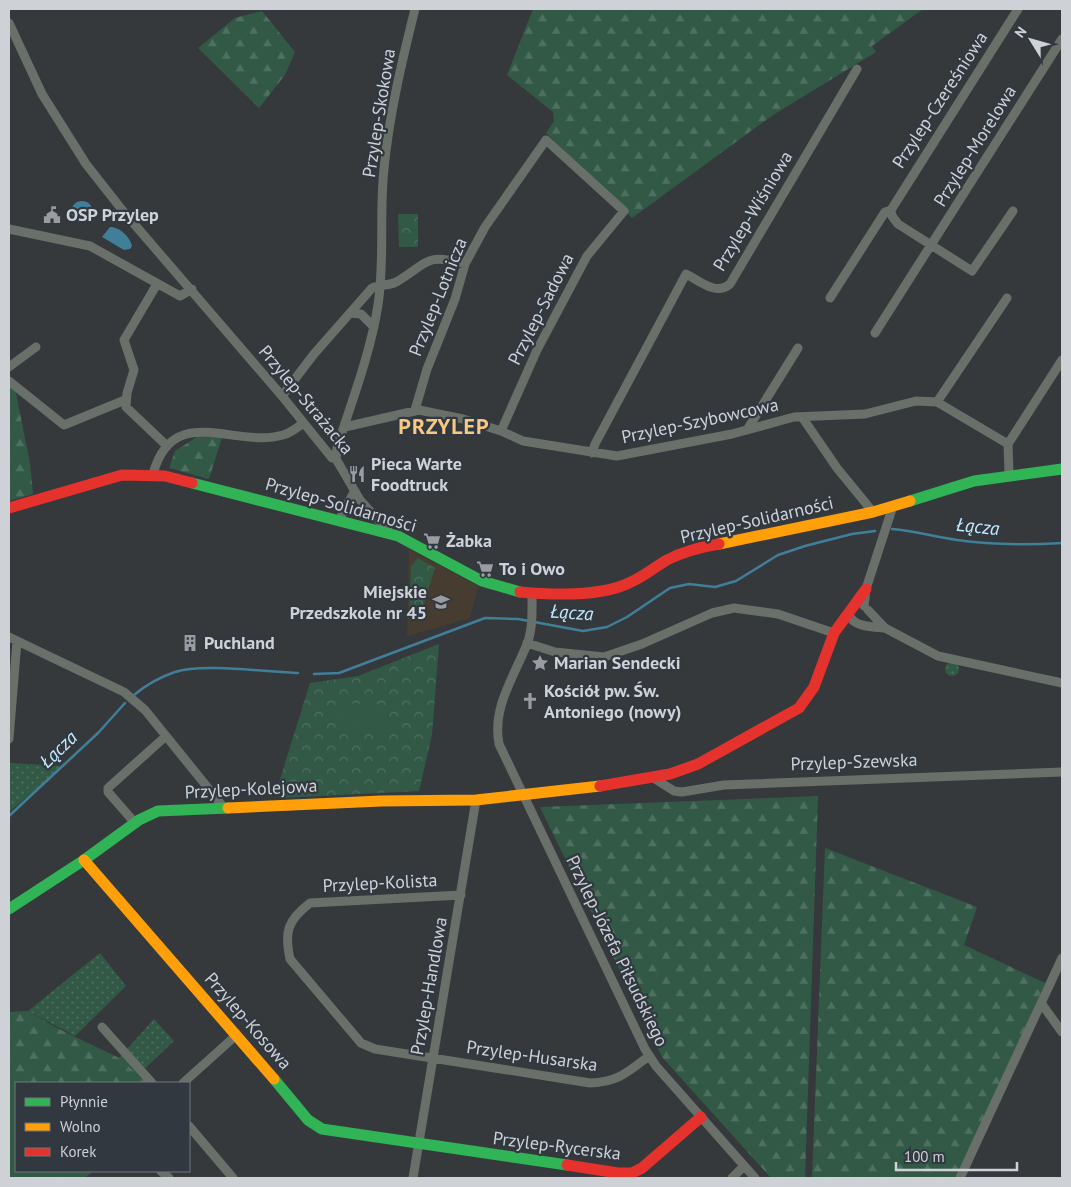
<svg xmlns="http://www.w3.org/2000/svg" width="1071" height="1187" font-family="'PT Sans',sans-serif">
	<defs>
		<pattern id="grass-dots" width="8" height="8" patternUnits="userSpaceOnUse" patternTransform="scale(1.25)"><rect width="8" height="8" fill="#325946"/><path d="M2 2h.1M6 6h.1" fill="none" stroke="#4e7060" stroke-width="1.8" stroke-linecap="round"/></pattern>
		<pattern id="forest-firs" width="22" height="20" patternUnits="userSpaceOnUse" patternTransform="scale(1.25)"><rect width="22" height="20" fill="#325946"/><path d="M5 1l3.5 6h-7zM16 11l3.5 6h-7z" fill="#4e7060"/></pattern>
		<pattern id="park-crowns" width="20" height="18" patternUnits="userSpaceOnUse" patternTransform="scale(1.25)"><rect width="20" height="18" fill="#325946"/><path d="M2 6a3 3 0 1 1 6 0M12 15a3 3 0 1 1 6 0" fill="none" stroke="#4e7060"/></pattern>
	</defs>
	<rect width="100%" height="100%" fill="#36393c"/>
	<path fill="#473c30" d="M409,549L478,586L470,618L407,636Z"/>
	<path fill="url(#grass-dots)" d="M945 669a7 7 0 1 1 14 0a7 7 0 1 1-14 0Z
		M9,763L64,766L9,812Z
		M100,953L126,986L75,1036L28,1011Z
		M154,1019L174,1041L138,1075L119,1058Z"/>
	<path fill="url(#forest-firs)" d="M533,9H923L872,46L876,52L773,115L632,218L546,133L554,121L553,112L507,75Z
		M262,11L295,52L285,75L259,108L198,48L235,18Z
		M9,387L15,389L30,463L33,494L9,501Z
		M197,437H222L209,479L169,468L175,451Z
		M818,796L805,1178H771L662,1057L540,807Z
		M825,848L977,907L964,945L1045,983L958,1178H812Z
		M28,1011L57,1028L119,1058L147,1083H16V1171H93L85,1178H9V1012Z"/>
	<path fill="url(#park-crowns)" d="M398,214H418V247H399Z
		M418,558L435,568L421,613L409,615L411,566Z
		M439,644L432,735L419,791L280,798L276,792L310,683L358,676Z"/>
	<path fill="#325946" d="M340,703L388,705L387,729L339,727Z"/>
	<path fill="#407e99" d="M71 212a11 11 0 1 1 22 0a11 11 0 1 1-22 0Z
		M110,227C120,227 130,237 132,246L130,249L124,250L102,237Z"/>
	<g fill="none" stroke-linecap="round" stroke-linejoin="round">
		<path stroke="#407e99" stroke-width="2.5" d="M892,529C915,531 935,537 957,540C992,545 1027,545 1062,543
			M314,674L339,673L485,618L518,619L583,631L607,627L627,617L670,588L689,584L715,587L736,581L778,555L805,546L852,534L875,531
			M134,695C146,685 160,677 175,672C202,663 267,672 298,673
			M9,816L98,733L125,703"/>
		<path stroke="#696f69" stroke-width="9" d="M9,23L42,94L86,164L123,211L282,396L332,458L336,459L360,500L391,534
			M1013,211L972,271L898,224L892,216L891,210L1018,9
			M9,229L90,246L180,296L192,289
			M157,284L124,340L134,370L127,393L126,407L166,445
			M830,298L885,212L891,210
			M350,313L361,314L374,327
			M875,333L1062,39
			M9,367L36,347
			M9,381L64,425L125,400
			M282,396L314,354L372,288C381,284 391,286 398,281C429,262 425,253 465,264
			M937,402L1007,298
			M415,410L427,369L455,299L465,264L485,227L546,140L624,211L587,256L537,350L501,431
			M802,417L837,468L873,512
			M345,427L419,410L463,419L501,431L523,441L617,456L732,434L794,417L865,414L916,401L937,402L1008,444
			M747,430L798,348
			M592,453L595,444L686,274C700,281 716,296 730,284L857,69
			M336,459L337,448C352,400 370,355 378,305C385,260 379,214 384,169C389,115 402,61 415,9
			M153,474C173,401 234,449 283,435C291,433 297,428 303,423
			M1009,474L1008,444L1062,360
			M339,520L354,492
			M532,593C532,610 533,629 527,644C514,677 492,707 499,744L645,1049L656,1066L755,1178
			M864,606L866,589L893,506
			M868,610L885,628L938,656L1062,683
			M849,614C852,627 873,627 885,628
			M9,637L124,692L145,710L225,809
			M527,643L555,652L604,657L642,644L712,613L734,608L778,614L834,633
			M9,739L17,641
			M652,777L674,791L682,792L724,785L1062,772
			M135,823L108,792V788L166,736
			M461,895L310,903C288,920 284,931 290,959L361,1043L375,1049L590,1083C618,1082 628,1072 649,1056
			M1041,1003L1062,1032
			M102,1027L152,1083
			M183,1083L232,1039L236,1033
			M189,1126L233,1178
			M161,1171L169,1178
			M413,1178L476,800
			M732,1178L744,1166
			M960,1178L1062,958"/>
		<path stroke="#30b455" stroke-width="11" d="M192,483L398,536L482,581L520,592
			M910,501L974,481L1062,469
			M9,909L84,860L139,820L158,811L228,808
			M274,1079L308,1120L322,1129L567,1165"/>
		<path stroke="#ff9f0a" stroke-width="11" d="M719,544L873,512L910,501
			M228,808L381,801L476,800L600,786
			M84,860L274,1079"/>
		<path stroke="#e5322d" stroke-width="11" d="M9,508L122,475L165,476L192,483
			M520,592C553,595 602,597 631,582C644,576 655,567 667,560C684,551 701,547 719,544
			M600,786L670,774L698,764L799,708L814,687L834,633L866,589
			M567,1165L618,1173H632L642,1168L701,1117"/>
	</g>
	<defs>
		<g id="civic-bare" transform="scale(1.35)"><path d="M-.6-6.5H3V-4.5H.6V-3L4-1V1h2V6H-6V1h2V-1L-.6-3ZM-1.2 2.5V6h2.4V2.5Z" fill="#999ca1" stroke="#323840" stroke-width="2.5" paint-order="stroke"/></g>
		<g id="restaurant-bare" transform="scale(1.35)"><path d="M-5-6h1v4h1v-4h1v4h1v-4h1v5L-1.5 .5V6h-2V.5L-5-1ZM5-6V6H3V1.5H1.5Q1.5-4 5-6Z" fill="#999ca1" stroke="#323840" stroke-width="2.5" paint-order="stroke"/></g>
		<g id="supermarket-bare" transform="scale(1.35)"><path d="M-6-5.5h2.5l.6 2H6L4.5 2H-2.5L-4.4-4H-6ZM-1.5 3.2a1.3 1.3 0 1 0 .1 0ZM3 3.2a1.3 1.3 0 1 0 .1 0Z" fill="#999ca1" stroke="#323840" stroke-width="2.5" paint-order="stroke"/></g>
		<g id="school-bare" transform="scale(1.35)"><path d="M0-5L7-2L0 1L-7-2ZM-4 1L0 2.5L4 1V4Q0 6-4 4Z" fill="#999ca1" stroke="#323840" stroke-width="2.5" paint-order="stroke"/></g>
		<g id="building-bare" transform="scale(1.35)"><path d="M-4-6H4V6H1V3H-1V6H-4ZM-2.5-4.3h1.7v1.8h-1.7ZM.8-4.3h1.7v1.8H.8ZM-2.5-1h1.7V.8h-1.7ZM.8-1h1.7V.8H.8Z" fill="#999ca1" stroke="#323840" stroke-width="2.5" paint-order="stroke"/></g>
		<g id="sight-bare" transform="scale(1.35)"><path d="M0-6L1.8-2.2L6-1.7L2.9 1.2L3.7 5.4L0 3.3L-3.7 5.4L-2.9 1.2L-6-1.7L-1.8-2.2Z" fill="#999ca1" stroke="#323840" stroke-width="2.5" paint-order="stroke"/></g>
		<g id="church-bare" transform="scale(1.35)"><path d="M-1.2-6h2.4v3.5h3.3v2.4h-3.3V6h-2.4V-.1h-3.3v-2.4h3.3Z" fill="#999ca1" stroke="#323840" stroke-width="2.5" paint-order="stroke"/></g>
	</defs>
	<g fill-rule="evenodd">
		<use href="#civic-bare" x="52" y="215"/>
		<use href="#restaurant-bare" x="357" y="474"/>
		<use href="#supermarket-bare" x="432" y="541"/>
		<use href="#supermarket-bare" x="485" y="569"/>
		<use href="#school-bare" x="441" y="602"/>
		<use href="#building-bare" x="190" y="643"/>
		<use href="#sight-bare" x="540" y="663"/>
		<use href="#church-bare" x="530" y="701"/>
	</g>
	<g text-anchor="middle" stroke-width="4.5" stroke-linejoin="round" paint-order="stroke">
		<g font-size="18" fill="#ced2d7" stroke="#323840">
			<text transform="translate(940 100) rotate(-57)" y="6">Przylep-Czereśniowa</text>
			<text transform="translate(379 113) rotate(-81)" y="6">Przylep-Skokowa</text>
			<text transform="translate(975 146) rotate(-58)" y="6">Przylep-Morelowa</text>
			<text transform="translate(753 211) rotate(-59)" y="6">Przylep-Wiśniowa</text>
			<text transform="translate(438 297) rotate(-68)" y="6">Przylep-Lotnicza</text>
			<text transform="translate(541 309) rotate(-63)" y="6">Przylep-Sadowa</text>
			<text transform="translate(306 400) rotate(50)" y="6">Przylep-Strażacka</text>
			<text transform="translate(700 421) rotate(-12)" y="6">Przylep-Szybowcowa</text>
			<text transform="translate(341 505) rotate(16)" y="6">Przylep-Solidarności</text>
			<text transform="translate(757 520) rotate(-13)" y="6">Przylep-Solidarności</text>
			<text transform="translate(854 762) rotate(-2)" y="6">Przylep-Szewska</text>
			<text transform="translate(251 789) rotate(-3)" y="6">Przylep-Kolejowa</text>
			<text transform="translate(380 883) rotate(-3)" y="6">Przylep-Kolista</text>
			<text transform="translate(617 951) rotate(64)" y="6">Przylep-Józefa Piłsudskiego</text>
			<text transform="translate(429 986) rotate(-80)" y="6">Przylep-Handlowa</text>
			<text transform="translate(248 1021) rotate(49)" y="6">Przylep-Kosowa</text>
			<text transform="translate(532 1056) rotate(8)" y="6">Przylep-Husarska</text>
			<text transform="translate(557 1146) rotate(7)" y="6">Przylep-Rycerska</text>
		</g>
		<g font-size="18" font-weight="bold" fill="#ced2d7" stroke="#323840" text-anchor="start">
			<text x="66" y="221">OSP Przylep</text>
			<text x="371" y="470">Pieca Warte<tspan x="371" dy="21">Foodtruck</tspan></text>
			<text x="446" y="547">Żabka</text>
			<text x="499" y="575">To i Owo</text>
			<text x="427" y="598" text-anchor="end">Miejskie<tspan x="427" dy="21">Przedszkole nr 45</tspan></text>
			<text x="204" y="649">Puchland</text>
			<text x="554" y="669">Marian Sendecki</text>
			<text x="544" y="697">Kościół pw. Św.<tspan x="544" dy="21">Antoniego (nowy)</tspan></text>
		</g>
		<g font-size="19" font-style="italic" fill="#c5e9fa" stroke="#323840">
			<text transform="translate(978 526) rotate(6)" y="7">Łącza</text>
			<text transform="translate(572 612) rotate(4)" y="7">Łącza</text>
			<text transform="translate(58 749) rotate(-44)" y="7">Łącza</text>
		</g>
		<g font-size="22" font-weight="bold" letter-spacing="1" fill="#f7c784" stroke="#323840">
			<text x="444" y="434">PRZYLEP</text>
		</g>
	</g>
	<rect width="1071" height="1187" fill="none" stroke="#ced2d7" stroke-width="20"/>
	<rect x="15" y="1082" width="175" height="90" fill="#323840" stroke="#70767c"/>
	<rect x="25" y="1098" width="25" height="8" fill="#30b455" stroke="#70767c"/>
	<text x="60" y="1107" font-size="15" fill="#ced2d7">Płynnie</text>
	<rect x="25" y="1123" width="25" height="8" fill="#ff9f0a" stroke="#70767c"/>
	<text x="60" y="1132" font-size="15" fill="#ced2d7">Wolno</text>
	<rect x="25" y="1148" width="25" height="8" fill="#e5322d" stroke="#70767c"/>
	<text x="60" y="1157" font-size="15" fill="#ced2d7">Korek</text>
	<g transform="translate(1031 40) rotate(307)" stroke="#323840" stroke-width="4" paint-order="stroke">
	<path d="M0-4L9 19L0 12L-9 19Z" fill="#ced2d7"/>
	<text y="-8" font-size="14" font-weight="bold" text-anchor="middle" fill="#ced2d7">N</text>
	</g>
	<path d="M896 1162v8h121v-8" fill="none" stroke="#ced2d7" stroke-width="2.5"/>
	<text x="904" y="1162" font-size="15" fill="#ced2d7" stroke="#323840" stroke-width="4" paint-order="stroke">100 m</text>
</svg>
